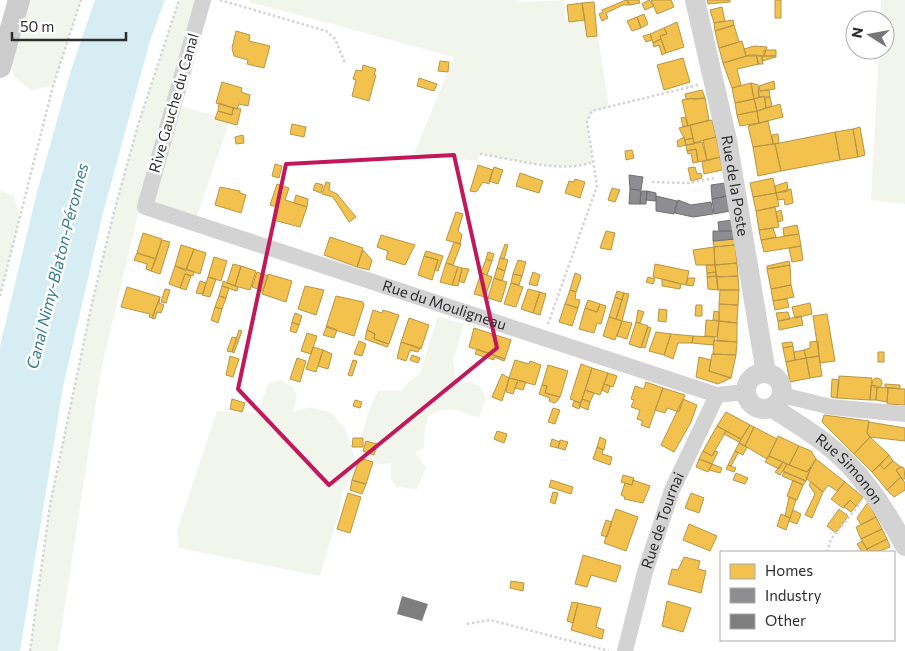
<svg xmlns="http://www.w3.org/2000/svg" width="905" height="651" font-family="Commissioner,sans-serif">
	<rect width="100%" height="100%" fill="#fff"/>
	<path fill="#f2f5eb" d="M19,0H81L53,86L31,90L14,77L5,46Z
		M179,0H203L173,104L230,120L195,222L146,207L138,214L101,370L58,651H30L50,505L92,303L114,212L138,125Z
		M250,0H518V2L564,0L565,20L595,17L609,107C604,108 598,109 593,111C582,117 591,151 593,162C559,174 516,159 480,154L477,161L414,154L454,57L249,2Z
		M881,0H905V204L871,200L879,50H885V20H880Z
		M0,190L14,196L20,217L0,296Z
		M438,316L464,324L453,360L456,379L463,383L470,382L480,386L486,398L479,418C459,411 448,404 428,416L425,428L424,448L415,452L426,467L417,489L397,487L391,479V463C343,473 367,411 378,391H402L409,381L420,374Z
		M280,380L293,387L297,396L293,412L310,407L330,412L345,428L355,458V473L342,492L339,512L320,576L179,548L177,531L217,411L257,413L269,383Z"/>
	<path fill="#d6eef3" d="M95,0H165L150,41L103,213L63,387L20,651H0V346L37,192L71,70Z"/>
	<path fill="#f2c14e" stroke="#b79544" d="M626,0L630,5H623L606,13L608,18L602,21L599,14L603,12L602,10Z
		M627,0H639L640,3L630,5Z
		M649,0L654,6L645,10L642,4Z
		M651,0H671L674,7L657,14Z
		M707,0H730V2L708,4Z
		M775,0H781V18H775Z
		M594,2L597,36L587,37L582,3Z
		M582,3L585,20L569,22L567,5Z
		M722,7L725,21L714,23L710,10Z
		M644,14L648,24L641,28L637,17Z
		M637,17L641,28L632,31L627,21Z
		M733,20L734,25L715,31L714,23Z
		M677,22L684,47L666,53L660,36L667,34L664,28Z
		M734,25L739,42L719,48L715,31Z
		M664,28L667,34L660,36L661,39L653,43L650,34Z
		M236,31L250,35L249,41L270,46L264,68L247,64L248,60L234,56L232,48Z
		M650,34L652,40L646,42L643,36Z
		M661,39L666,53L662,55L659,45L654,47L653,43Z
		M742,41L746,56L723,63L719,48Z
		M754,46L767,47L764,56H746L744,49Z
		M764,50H776V56H764Z
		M750,55H756L759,64L737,69L741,85L732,88L723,63Z
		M756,55L762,56L763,64H758Z
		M762,56H776V57L762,61Z
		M683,58L690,82L664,90L657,65Z
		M440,61L449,62L448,72L438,71Z
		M363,65L376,69L374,75H376L369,101L352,96L356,80L353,79L356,70L362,71Z
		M419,78L437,84L434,91L417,86Z
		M774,81L775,89L760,91L759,86Z
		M222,82L242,88L241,92L250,95L248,106L239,104L237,109L216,103Z
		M751,83L758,85L759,97L754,99Z
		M751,83L754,99L735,103L732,88Z
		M702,90L705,98L686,99L685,94Z
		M769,90L770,97H759L758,91Z
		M764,96L766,108L757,111L754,99Z
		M770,97L772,106L766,108L765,98Z
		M692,98L693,100L705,98L709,120L688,126L682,100Z
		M754,99L757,111L737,115L735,103Z
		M219,103L233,108L232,115L218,111Z
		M780,104L783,117L759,123L757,111Z
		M233,108L241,109L237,125L215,119L218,111L232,115Z
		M757,111L759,123L740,126L737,115Z
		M685,117L688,126L683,127L681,118Z
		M712,120L716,137L694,143L690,125Z
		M768,121L773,144L753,147L748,126Z
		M292,124L306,127L304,137L290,134Z
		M690,125L693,138L685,140L679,128Z
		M860,127L865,155L858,157L853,129Z
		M853,129L858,157L840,160L835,132Z
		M835,132L840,160L781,171L775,144Z
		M778,134L779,143L773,144L772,135Z
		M243,135L244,143L236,144L235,137Z
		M684,137L686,145L678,147L677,141Z
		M716,137L720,157L707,160L703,140Z
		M693,138L694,144L686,145L685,140Z
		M702,142L707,160L698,162L696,149L687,151L686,145Z
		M773,144H775L781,171L758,176L753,147Z
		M696,149L698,162L693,163L691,153L688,154L687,151Z
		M632,150L634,158L626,160L625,151Z
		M720,157L722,170L704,174L702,162Z
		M275,164L282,166L279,178L272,176Z
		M478,165L493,170L489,184L483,182L476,192L470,191Z
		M494,167L503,170L498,184L489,181Z
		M695,167L697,174L701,173L702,178L691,181L688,168Z
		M520,173L543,181L539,193L516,186Z
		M773,178L776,193L753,197L750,183Z
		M575,179L585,182L580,198L565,193L569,181L574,182Z
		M326,182L330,183L329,190L337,194L356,217L349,222L333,197L322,194Z
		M787,182L788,191L776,193L775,186Z
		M316,183L323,185L321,193L313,190Z
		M277,184L289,188L285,200L307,207L300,227L273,220L277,207L270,205Z
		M220,187L240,191V193L246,195L241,213L215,205Z
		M612,188L620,190L615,202L608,200Z
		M791,189L793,203L785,205L784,199L778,200L776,193Z
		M776,193L779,206L756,211L753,197Z
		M296,195L308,199L307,207L294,203Z
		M775,207L779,227L759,230L756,211Z
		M781,210L783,220L778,222L776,212Z
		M456,212L463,214L458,231L462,235L460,244L446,240Z
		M797,225L799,234L784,236L783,228Z
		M773,228L776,237L761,240L759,230Z
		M606,231L615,233L611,250L600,248Z
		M143,233L162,239L156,259L137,253Z
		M799,234L801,246L764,252L761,240Z
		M381,235L415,245L405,265L386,259L388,251L377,247Z
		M330,237L363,248L357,267L324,255Z
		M735,239V245L714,247L713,241Z
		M162,240L170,242L160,274L151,271Z
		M454,242L461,244L453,265L446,263Z
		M505,244L508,245L504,259L500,258Z
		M181,245L194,249L186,271L175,266Z
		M735,245L737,263L715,265L714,247Z
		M801,246L803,260L792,262L789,248Z
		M714,247L715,265H696L693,250Z
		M194,249L206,253L200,274L186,269Z
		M363,250L372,260L369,270L357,267Z
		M426,251L443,256L438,271L435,270L438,260L424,256Z
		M488,252L494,254L492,261L486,259Z
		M137,253L156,259L151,271L146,269L147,264L134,260Z
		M424,256L438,260L432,280L418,275Z
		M214,257L227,261L221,281L208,277Z
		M500,258L508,260L505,271L497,268Z
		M486,259L492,261L487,275L481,273Z
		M518,260L526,262L522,276L513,274Z
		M789,261L790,265L767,269V266Z
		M446,263L458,267L452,285L440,282Z
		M737,263L738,276L716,277L715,265Z
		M233,264L241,266L235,286L227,283Z
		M655,264L689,271L686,285L653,277Z
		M706,265H715L716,272L707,273Z
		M790,265L791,285L771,289L767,269Z
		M175,266L194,272L193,276L185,274L180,288L169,284Z
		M241,266L256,271L250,290L235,286Z
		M458,267L462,268L458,286L452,285Z
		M462,268L469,269L464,283L459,281Z
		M497,268L505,271L502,281L494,278Z
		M257,272L268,276L263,291L252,287Z
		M533,272L540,275L537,286L529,284Z
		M716,272L717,276L707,277V273Z
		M481,273L492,277L485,297L474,294Z
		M575,273L580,275L581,278L576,292L570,290Z
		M185,274L191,276L186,290L180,288Z
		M268,274L292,281L286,302L262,294Z
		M513,274L522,276L519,285L511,283Z
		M717,276L718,290L708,289L707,277Z
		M738,276L739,290H718L716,277Z
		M208,277L216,279L210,297L202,295Z
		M648,277L655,279L653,284L646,282Z
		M494,278L507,282L501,302L488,298Z
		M688,278H695L693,286L686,285Z
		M662,279L681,284L680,289L662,286Z
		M200,281L206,283L203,294L196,293Z
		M223,281L238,287L237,291L222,286Z
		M511,283L523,287L516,307L504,304Z
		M791,285L794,297L773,301L771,289Z
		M222,286L229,288L226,298L219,296Z
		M305,286L324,290L316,315L298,309Z
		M127,287L160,297L152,318L149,317L150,314L121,307Z
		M165,289L170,290L166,303L161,302Z
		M528,289L540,292L533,313L521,309Z
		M570,290L576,292L575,299L580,300L578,308L565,304Z
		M720,290H739L738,305L719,304Z
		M617,291L624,293L622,300L615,297Z
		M540,292L546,294L540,315L533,313Z
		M624,293L629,294L622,321L616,319Z
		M219,296L226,298L222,309L215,307Z
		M336,296L363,302L364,305L354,336L326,327Z
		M160,297L159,303L164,305L161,313L157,312L155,319L152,318Z
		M615,297L622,300L616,319L609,317Z
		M787,299L789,307L775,310L773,301Z
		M588,300L600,304L597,312L585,308Z
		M810,303L812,314L795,318L792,307Z
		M565,304L578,308L572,326L559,322Z
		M600,304L606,306L601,324L597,323L594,333L579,329L585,308L597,312Z
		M719,304L738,305L737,323L719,321Z
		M696,305H702V316H695Z
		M215,307L222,309L218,323L211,320Z
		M659,309L667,310L666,322L658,321Z
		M373,310L382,313L383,310L399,315L389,344L374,339L375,334L367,330Z
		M638,310L644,312L640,323L636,322Z
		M714,311L719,312V321L713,320Z
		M788,312L790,319L778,321L776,313Z
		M295,313L302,316L299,325L292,322Z
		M827,314L835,361L820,363L813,316Z
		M801,316L803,325L779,330L778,321Z
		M609,317L622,321L615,340L603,336Z
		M409,318L429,325L421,349L401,342Z
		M706,320L719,321L717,337L705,336Z
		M622,321L632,323L627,339L617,336Z
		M719,321L737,323V342L717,341Z
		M292,322L299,325L296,333L290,331Z
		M636,322L648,326L641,348L629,344Z
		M327,326L337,330L334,338L323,335Z
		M648,327L651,328L645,348L641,347Z
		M474,328L511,340L505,359L469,347Z
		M239,330L242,331L234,353L232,352Z
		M367,330L375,334L374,339L389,344L387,347L365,339Z
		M656,332L671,334L664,355L649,351Z
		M307,333L317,336L311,354L301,351Z
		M671,334L693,336L692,343H678L673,359L664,355Z
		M693,336L715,337L713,345L692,343Z
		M232,337L237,338L232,352L227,351Z
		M714,340L737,342L736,355L713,354Z
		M359,341L366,344L362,356L354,354Z
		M818,341L819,356L806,358L804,350L810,348V342Z
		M401,342L420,348L418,352L410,350L406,361L397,358Z
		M792,342L793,346L783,348L782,343Z
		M793,346L795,360L786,362L783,348Z
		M313,347L323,350L316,372L306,369Z
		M477,349L505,359L504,361L494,357V360L475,354Z
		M323,350L332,354L328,369L318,366Z
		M804,350L806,358L795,360L794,352Z
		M878,352H884V362H878Z
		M712,354L736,355L731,378L709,371Z
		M412,355L420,358L418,363L410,360Z
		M230,356L239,359L233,377L226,375Z
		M819,356L822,376L810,378L806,358Z
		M699,357L711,360L709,371L731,378L718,384L696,377Z
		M297,358L306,361L300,382L290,379Z
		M806,358L810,378L790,382L786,362Z
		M353,360L357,361L352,376L348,375Z
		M515,360L529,364L530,361L541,365L535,385L509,378Z
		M581,364L592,368L581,403L570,399Z
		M548,365L568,371L560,397L545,393L547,386L542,385Z
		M592,368L608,373L600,395L585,390Z
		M608,373L617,376L613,387L604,384Z
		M502,374L509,378L502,401L492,397Z
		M839,376L872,378L870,400L837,398Z
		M509,378L518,380L513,394L506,392Z
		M872 383a5 5 0 1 1 10 0a5 5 0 1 1-10 0Z
		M832,379L839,380L837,398L831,397Z
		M518,380L526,382L523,390L515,388Z
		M646,382L663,388L649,428L641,425L643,421L637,419L640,410L631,407L634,400L631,399L635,386L644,389Z
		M604,384L610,386L608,393L602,390Z
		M885,384L900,385V389L885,387Z
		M542,385L547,386L545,393L560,397L558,400L555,403L549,401L550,398L539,394Z
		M871,385L877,386L876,400H870Z
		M877,387L888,388L887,402L876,400Z
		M663,388L685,395L679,412L667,408L665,413L655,410Z
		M888,388L905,389V405L887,404Z
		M585,390L594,393L590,402L582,399Z
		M232,399L245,403L242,412L230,409Z
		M582,399L590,402L588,410L579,406Z
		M683,399L697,405L691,422L674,452L661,445Z
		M355,400L362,402L360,408L353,406Z
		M574,401L581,403L579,409L572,406Z
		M553,408L560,410L555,424L548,422Z
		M726,412L750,425L741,439L717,426Z
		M824,415L869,421L867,433L870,437L854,454L822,422Z
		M869,422L905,428V441L870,437L867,433Z
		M750,425L754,427L745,446L739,443Z
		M717,426L726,431L712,456L703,451Z
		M754,427L777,439L767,459L745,446Z
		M497,431L507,434L504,443L494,439Z
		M726,431L741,439L739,442L724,434Z
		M778,436L799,446L789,465L769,456Z
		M600,437L606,440L604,450L597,447Z
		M870,437L889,455L872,472L854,454Z
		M353,438H363V447H352Z
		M552,439L560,442L558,448L550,446Z
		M560,440L568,442L565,450L558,448Z
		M366,441L377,444L374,455L363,451Z
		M739,443L747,447L743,455L735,451Z
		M799,446L811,451L816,459L807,472L789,465Z
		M597,447L603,450L602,454L612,457L610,465L593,459Z
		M703,451L712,456L715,451L718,452L712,464L699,459Z
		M735,451L738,453L731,466L728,465Z
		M889,455L893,461L884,469L880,465Z
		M769,456L783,462L779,469L765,462Z
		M360,458L373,462L366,484L352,480Z
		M699,459L712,464L708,472L696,467Z
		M816,459L845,482L837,491L828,485L823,492L806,478Z
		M893,461L901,467L896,470L901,477L887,490L872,472L880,465L884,469Z
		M783,462L787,464L780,475L775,472Z
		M712,464L722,468L720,473L709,470Z
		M787,464L807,472L811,467L806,481L783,471Z
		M728,465L736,468L734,472L726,469Z
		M901,467L904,468L905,479H902L896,470Z
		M784,472L806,481L803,485L782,476Z
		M736,473L748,478L745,484L733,480Z
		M623,475L634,478L632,485L621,482Z
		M901,477L905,483V490L894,497L887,490Z
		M352,480L366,484L362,494L350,490Z
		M551,480L573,487L571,494L549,487Z
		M633,480L650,486L643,503L624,499L625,497L621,495L625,483L632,485Z
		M793,480L803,485L797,500L787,496Z
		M811,482L823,492L812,518L805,515L815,494L809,485Z
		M845,482L863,497L856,506L850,500L843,508L831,499Z
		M553,492L558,493L555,504L550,502Z
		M348,493L361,497L350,533L337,529Z
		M691,493L704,498L699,513L685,508Z
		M789,497L796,500L790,518L785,516Z
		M850,500L856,506L851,512L844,507Z
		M868,502L876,517L861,525L857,518Z
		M616,509L638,517L626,551L604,543Z
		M839,509L848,516L836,533L827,526Z
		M793,510L801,514L797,524L789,521Z
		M781,514L790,518L786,530L777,526Z
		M876,517L882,529L861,539L856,527Z
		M606,520L612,522L607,537L601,535Z
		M689,524L717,536L710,551L683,540Z
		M882,529L887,539L867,549L861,539Z
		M887,539L890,547L877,552H868L867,549Z
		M862,541L867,549L868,552H862L857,544Z
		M583,555L621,566L616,582L591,575L587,587L575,584Z
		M684,557L700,561L698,569L706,571L701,593L668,584L672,569L678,570Z
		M511,581L524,583L523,591L510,588Z
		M667,601L691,608L683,632L662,626Z
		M572,602L578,603L573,623L567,621Z
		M578,603L601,608L596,627L604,630L602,639L571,630Z"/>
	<path fill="#8d8d92" stroke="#707074" d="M629,175L643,177L641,190L630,189Z
		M725,183L727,196L712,199L711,185Z
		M630,189L641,191L640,204H629Z
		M641,191H647L646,204H640Z
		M647,191L656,193V201L646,200Z
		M656,196L677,201L674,214L656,211Z
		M727,196L730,211L714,214L712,199Z
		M678,200L691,205L711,202L713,214L693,217L675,213Z
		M732,220L733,231H719L718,222Z
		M713,231H733L735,239L713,241Z"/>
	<path fill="#7e7e7e" d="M402,596L428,604L422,621L397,614Z"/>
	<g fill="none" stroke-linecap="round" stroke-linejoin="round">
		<path stroke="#d3d3d3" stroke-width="2.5" stroke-dasharray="2.5 2.5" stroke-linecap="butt" d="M220,0L326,31L335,39L345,63
			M480,154C516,159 558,174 593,162
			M652,182L688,183L715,178
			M0,296L53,86L81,0
			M548,324L597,186L588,128L587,121L592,111L698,85
			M827,552L831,539L859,505
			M467,624L490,620L609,651
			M30,651L50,505L92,303L114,212L138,125L179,0"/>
		<g stroke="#d3d3d3" stroke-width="16">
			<path id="s1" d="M203,0L145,207L717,395L745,392"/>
			<path d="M782,395L831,407L905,414"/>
			<path id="s2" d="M625,651L645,572L672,490L717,395"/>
		</g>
		<g stroke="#d3d3d3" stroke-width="20">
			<path id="s3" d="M695,0L727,140L766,373"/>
			<circle cx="764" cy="391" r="18"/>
			<path id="s4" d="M773,408C790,419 808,430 825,443C860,470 884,507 905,546"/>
		</g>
		<path stroke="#ccc" stroke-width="22" d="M0,67L19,0"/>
	</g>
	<path fill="none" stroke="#c2185b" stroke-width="4" stroke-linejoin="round" d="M454,155L497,348L329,485L238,389L286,164Z"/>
	<g text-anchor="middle" stroke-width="5" stroke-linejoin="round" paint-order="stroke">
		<g font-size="15" fill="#2e2e2e" stroke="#fff">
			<text transform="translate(174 103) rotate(-74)" y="5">Rive Gauche du Canal</text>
			<text dy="5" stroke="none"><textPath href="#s3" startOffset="190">Rue de la Poste</textPath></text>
			<text dy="5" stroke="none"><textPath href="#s1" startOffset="530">Rue du Mouligneau</textPath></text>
			<text dy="5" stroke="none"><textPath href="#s4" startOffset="98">Rue Simonon</textPath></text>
			<text dy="5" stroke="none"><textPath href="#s2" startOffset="136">Rue de Tournai</textPath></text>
		</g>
		<g font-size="16" font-style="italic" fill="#347d8e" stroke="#fff">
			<text transform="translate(57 266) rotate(-76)" y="6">Canal Nimy-Blaton-Péronnes</text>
		</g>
	</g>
	<rect x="720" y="551" width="175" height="90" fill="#ffffff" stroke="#ababab"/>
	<rect x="730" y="564" width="25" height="15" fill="#f2c14e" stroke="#ababab"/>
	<text x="765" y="576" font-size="15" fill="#2e2e2e">Homes</text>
	<rect x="730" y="588" width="25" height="15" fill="#8d8d92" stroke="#ababab"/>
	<text x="765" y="601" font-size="15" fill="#2e2e2e">Industry</text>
	<rect x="730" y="614" width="25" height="15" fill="#7e7e7e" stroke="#ababab"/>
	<text x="765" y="626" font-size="15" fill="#2e2e2e">Other</text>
	<g transform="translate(870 35) rotate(281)"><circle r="24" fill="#ffffff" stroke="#ababab"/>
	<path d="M0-4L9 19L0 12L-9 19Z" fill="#777777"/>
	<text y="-8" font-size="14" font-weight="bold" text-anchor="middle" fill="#2e2e2e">N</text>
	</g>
	<path d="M12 32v8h114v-8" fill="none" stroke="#2e2e2e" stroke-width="2.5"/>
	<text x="20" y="32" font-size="15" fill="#2e2e2e" stroke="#ffffff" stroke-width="4" paint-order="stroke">50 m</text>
</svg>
